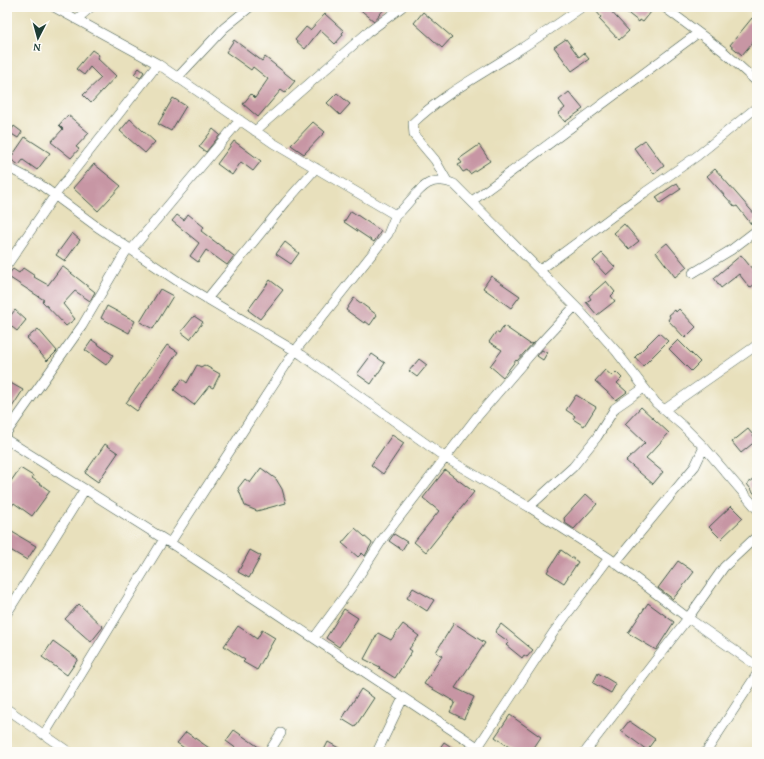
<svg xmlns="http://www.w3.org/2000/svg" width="764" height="759" font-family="'Gentium Book Plus',serif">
	<rect width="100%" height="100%" fill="#fdfcf7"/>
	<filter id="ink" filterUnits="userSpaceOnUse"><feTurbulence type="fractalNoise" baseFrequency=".025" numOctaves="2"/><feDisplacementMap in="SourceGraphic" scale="8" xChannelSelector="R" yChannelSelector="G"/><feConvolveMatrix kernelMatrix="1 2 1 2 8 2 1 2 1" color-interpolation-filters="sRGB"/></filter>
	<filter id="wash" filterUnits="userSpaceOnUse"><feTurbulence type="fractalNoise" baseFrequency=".012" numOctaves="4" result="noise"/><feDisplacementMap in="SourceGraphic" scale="16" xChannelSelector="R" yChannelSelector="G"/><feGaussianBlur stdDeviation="0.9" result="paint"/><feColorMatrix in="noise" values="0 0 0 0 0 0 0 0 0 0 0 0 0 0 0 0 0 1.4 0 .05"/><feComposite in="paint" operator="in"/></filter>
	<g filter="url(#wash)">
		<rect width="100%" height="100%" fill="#e8e0bc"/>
		<g id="blocks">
			<path fill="#c796a4" d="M357,7H386L374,21Z
				M601,7H607L629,31L619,40L599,19L601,17L596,11Z
				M620,7H644L651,12L643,22L640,20L639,22Z
				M423,12L452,37L442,48L414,23Z
				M325,14L344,31L342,33L343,35L335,44L320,30L305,49L295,40L306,27L310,30Z
				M752,18L757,22V37L742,55L730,45Z
				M566,39L579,57L584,53L589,59L572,71L554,47Z
				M234,40L262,61L265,57L295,81L285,93L281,90L258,117L243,104L251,94L255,98L268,79L253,67L251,70L226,52Z
				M92,50L99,55L97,58L116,76L91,103L83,95L101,78L90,67L84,75L76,69Z
				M139,68L144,72L140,78L134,74Z
				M569,92L583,109L565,122L558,114L565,108L559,100Z
				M337,93L350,104L340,115L327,103Z
				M173,98L186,106L171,131L158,124Z
				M68,115L89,133L76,147L79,149L71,158L51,142L63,129L59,125Z
				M130,119L155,142L145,153L120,131Z
				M313,122L325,132L304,154L291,145Z
				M14,126L22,132L18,138L10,133Z
				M213,129L220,135L206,152L199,147Z
				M25,137L50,153L37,170L23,160L19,165L10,159Z
				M645,140L664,166L654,174L634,148Z
				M234,141L261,161L253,171L241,162L232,175L217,164Z
				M479,145L490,161L470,174L467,170L463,172L458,165L462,163L459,159Z
				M94,164L121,186L98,211L73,188Z
				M715,169L757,217L751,224L737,206L735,207L707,176Z
				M677,183L681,189L660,203L656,197Z
				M351,211L381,231L374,242L344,222Z
				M188,214L204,227L201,231L234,256L227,265L206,250L198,262L190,256L199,243L172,221L177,215L184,220Z
				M624,224L639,241L629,249L614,233Z
				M72,233L80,240L65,261L56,255Z
				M285,242L299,253L291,264L276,254Z
				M667,243L687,267L675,277L656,252Z
				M602,253L615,267L606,275L593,261Z
				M741,255L757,275V282L750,288L739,274L721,288L714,278Z
				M62,266L95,292L90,301L75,291L63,304L75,319L66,326L42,301L44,300L7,276L13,269L19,273L23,268L35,276L34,277L48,285Z
				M491,276L520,296L511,308L483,288Z
				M270,280L283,290L260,319L248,310Z
				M606,281L615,292L611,296L615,301L597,315L586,302L591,299L589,296Z
				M160,289L173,296L153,329L140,322Z
				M354,298L377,315L370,325L365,321L364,323L346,310Z
				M107,306L135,321L129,333L101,318Z
				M679,309L696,327L685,338L668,320L670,317L669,315L675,310L676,312Z
				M15,310L26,320L17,331L7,323V320Z
				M194,316L203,322L190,339L181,332Z
				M504,326L530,344L533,343L517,361L516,360L503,377L490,366L502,350L489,342L496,332L499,334Z
				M38,329L57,351L47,361L27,338Z
				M659,333L668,341L643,366L635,357Z
				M92,340L113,355L106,365L85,350Z
				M678,340L700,362L691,371L669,349Z
				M167,345L178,352L137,411L126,403Z
				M542,350L547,353L543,360L537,356Z
				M372,354L385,363L371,384L357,374Z
				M419,359L427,365L417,377L409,371Z
				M197,365L201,367L204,365L220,374L213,388L209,386L194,405L174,390L182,379L187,383Z
				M605,370L612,376L616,372L622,378L617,383L627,392L616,400L595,381Z
				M7,381L23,390L7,415Z
				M576,395L596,407L584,426L573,419L575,416L566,410Z
				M641,407L669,433L646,458L663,472L653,484L626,461L645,443L625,424Z
				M748,429L757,440L741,453L732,442Z
				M392,435L404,443L383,474L371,465Z
				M105,444L118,453L98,482L85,473Z
				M20,468L33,476L32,478L50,491L32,516L14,503L7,513V487Z
				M261,468L276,479L282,489L286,503L257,511L245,506L238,488L245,479L250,483Z
				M445,470L474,492L426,552L414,542L439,511L423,498Z
				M757,477V497L747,484Z
				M586,494L597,504L574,529L565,523L564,518Z
				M731,506L743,518L721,539L709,527Z
				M355,528L372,543L365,556L362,553L358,557L342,543Z
				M7,529L36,546L27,560L7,548Z
				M394,534L407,542L402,550L389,541Z
				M250,550L261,556L249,578L238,572Z
				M561,550L578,562L564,583L547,572Z
				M678,561L694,572L673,599L658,588Z
				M413,588L434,600L427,611L407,598Z
				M648,603L674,622L656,650L628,633Z
				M79,604L103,627L91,642L65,619Z
				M344,609L358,618L339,647L326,638Z
				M454,623L485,643L455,688L474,697L464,719L450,712L455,702L424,684L442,656L436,652Z
				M403,624L419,636L409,649L412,651L395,678L379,668L380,667L364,659L378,633L391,640Z
				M501,624L533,650L527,657L524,655L522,658L506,645L509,642L495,632Z
				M238,626L257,639L262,630L275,638L257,670L243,662L245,660L224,646Z
				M53,641L78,659L67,675L42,657Z
				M598,673L616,684L611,693L593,683Z
				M361,689L374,698L355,727L342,719Z
				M510,715L541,737L531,752H516L495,737Z
				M629,721L655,739L647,750L621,731Z
				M234,730L263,750V752H241L226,741Z
				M186,732L215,752H190L177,743Z
				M328,742L346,752H323Z
				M444,742L459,752H437Z"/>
		</g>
	</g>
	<g filter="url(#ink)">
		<use href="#blocks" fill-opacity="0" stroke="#3d5548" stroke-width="1"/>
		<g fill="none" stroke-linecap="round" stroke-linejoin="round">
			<g stroke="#3d5548" stroke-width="10">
				<path id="street" d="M54,7L158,64L273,143L392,213H399C417,195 426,172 454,184L580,311L616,351L656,403L683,426L704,447L757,509
					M664,7L723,51L757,82
					M77,19L91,7
					M178,77L224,28L250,7
					M255,131L367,33L402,7
					M7,167L38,183L96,226L179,282L302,355L446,458L529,507L609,558L688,618L757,666
					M447,181L435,160L414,135L413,123C441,96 475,78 508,57C533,41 558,24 582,7
					M472,201L698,33
					M131,250L240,120
					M7,265L55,195L158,64
					M540,270L644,193L697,156L757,107
					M693,273L731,250L757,230
					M207,299L286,202L316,168
					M664,410L757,345
					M7,432L82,326L128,248
					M7,440L178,548L485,752
					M529,507L573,467L597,437L615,408L644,388
					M170,543L295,351L388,234L396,214
					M615,563L695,466L704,447
					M7,613L85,489
					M314,638L353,585L384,537L476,418L537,347L575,306
					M7,709L69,752
					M44,735L164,539
					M478,747L553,633L609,558
					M269,752L281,733
					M377,752L403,698
					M585,752L688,618L724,567L757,536
					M706,752L757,674"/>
			</g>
			<use href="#street" stroke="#fff" stroke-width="9"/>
		</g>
	</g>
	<rect width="764" height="759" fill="none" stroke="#fdfcf7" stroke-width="24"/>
	<g transform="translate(38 38) rotate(186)" stroke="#fdfcf7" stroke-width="3" paint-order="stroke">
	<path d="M0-3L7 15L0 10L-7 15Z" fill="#1f3d34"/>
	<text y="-6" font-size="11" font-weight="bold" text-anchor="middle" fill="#1f3d34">N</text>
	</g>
</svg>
